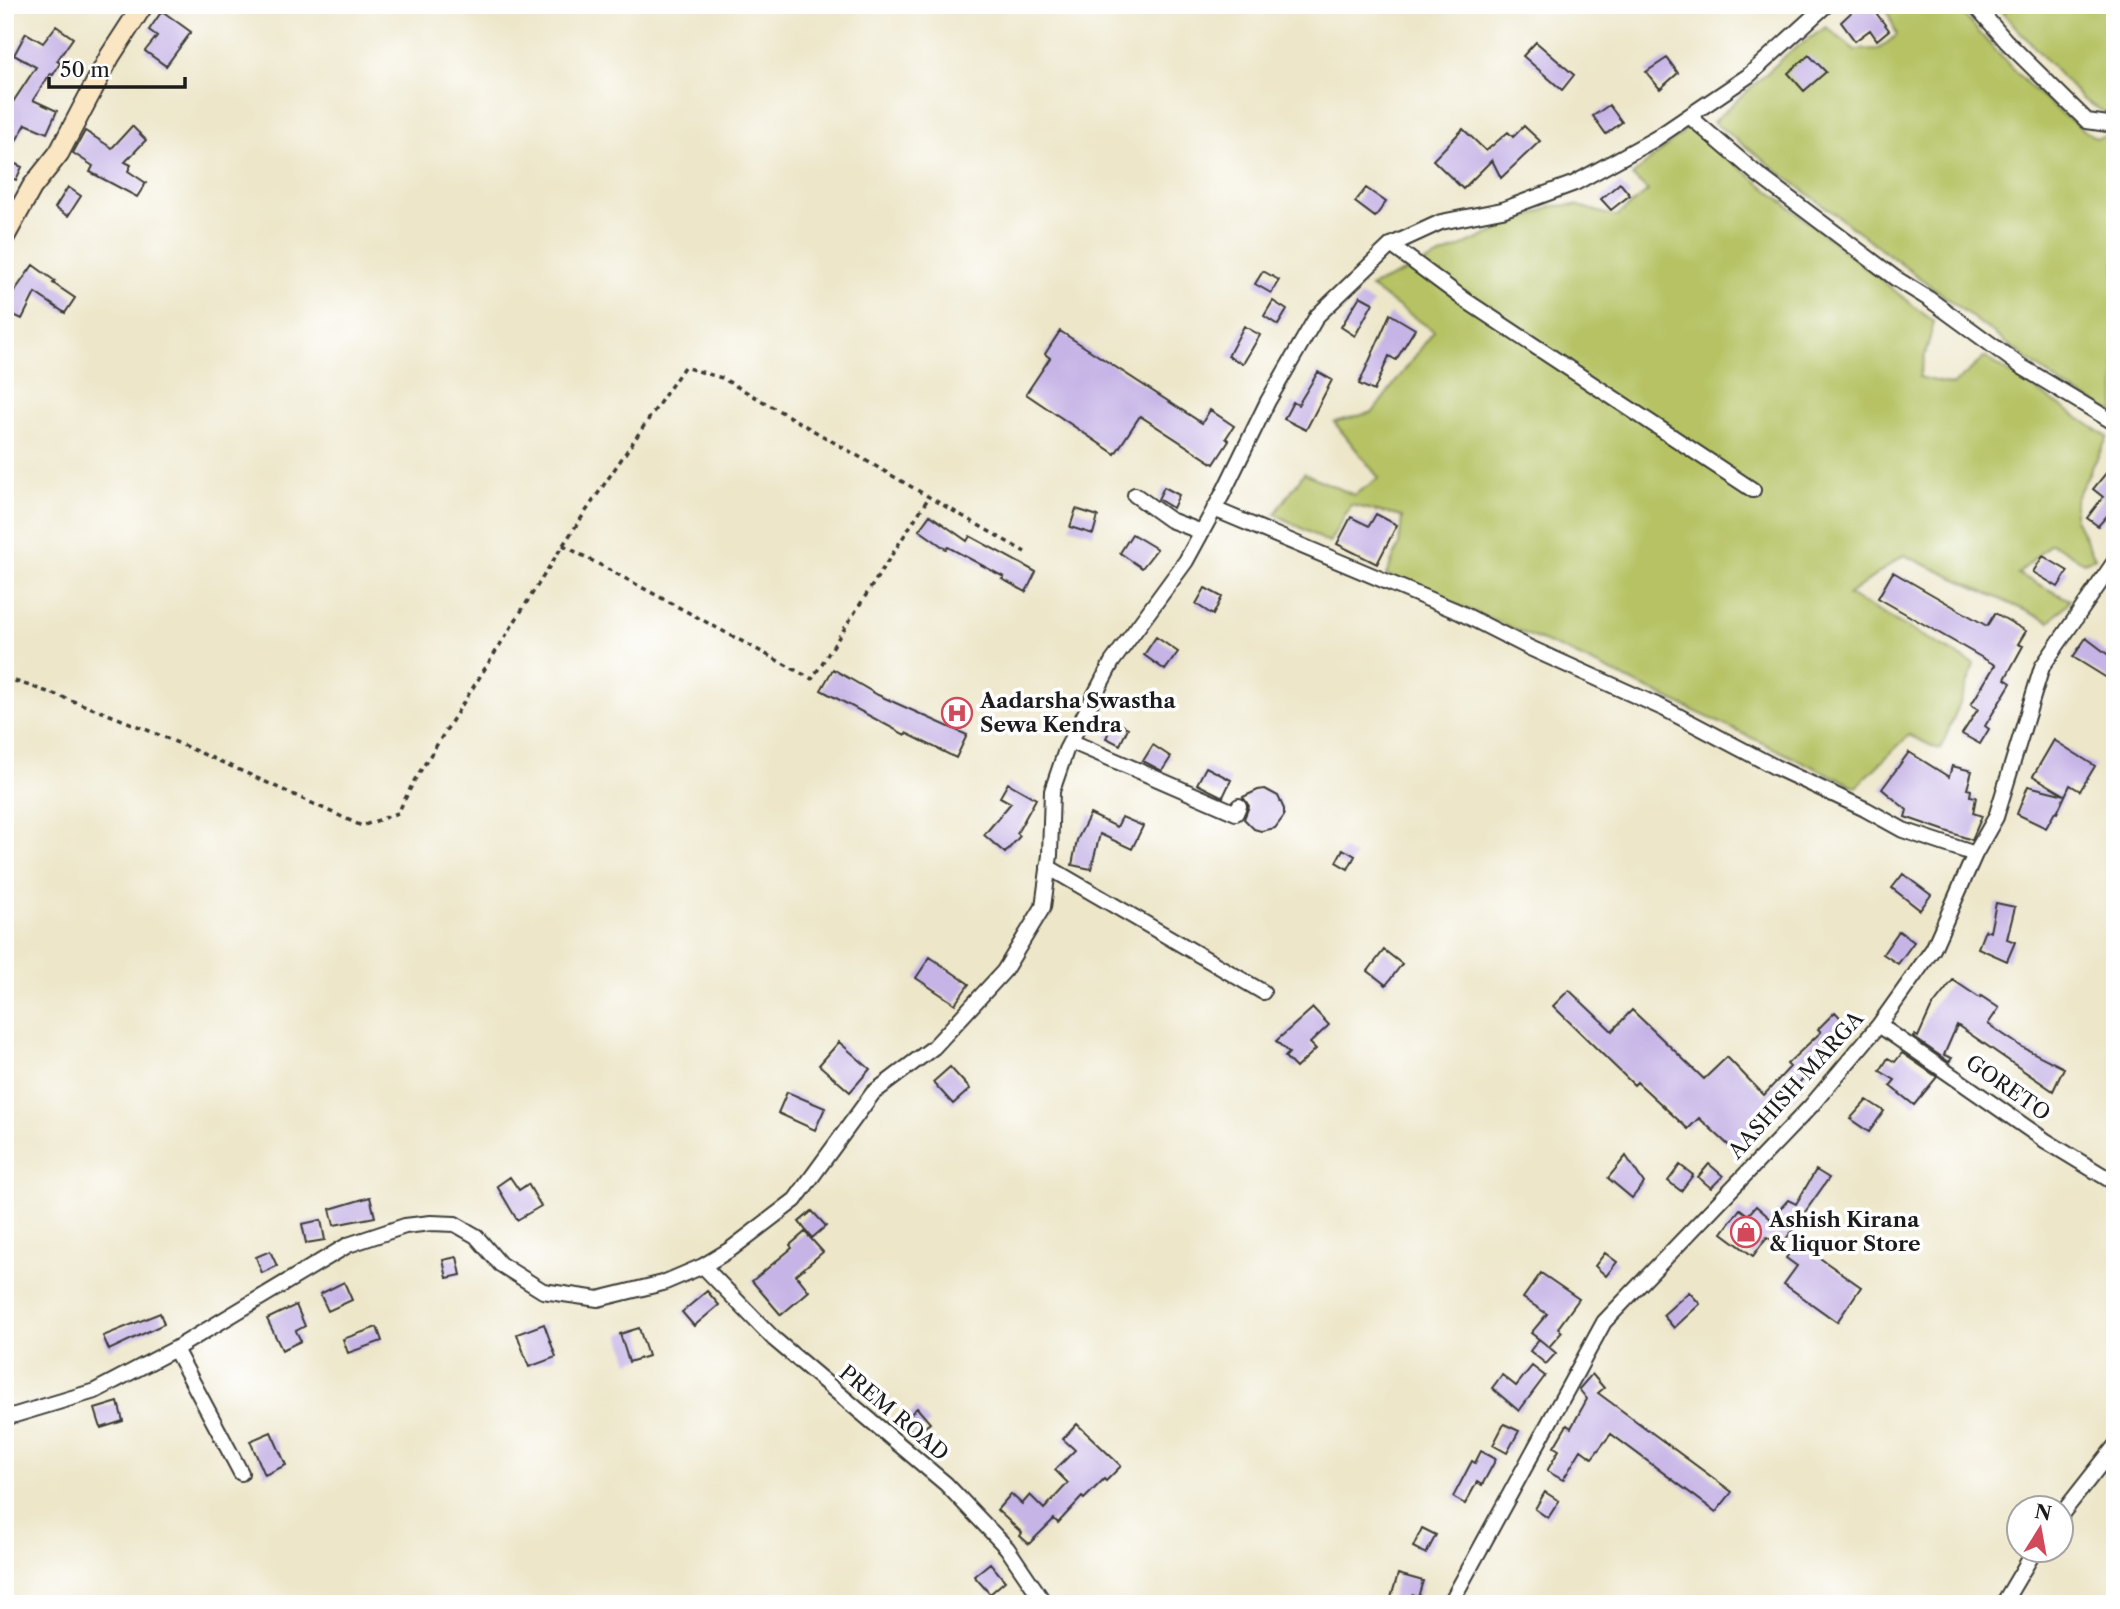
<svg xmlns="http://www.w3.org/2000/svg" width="2120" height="1609" font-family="'Libre Caslon Text',serif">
	<rect width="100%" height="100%" fill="#fff"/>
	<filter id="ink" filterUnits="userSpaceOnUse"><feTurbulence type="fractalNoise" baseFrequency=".0143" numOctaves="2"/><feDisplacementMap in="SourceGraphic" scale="14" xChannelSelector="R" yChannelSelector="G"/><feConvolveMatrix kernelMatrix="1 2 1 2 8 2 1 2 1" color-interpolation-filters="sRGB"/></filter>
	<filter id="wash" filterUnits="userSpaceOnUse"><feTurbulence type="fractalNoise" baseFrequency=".00686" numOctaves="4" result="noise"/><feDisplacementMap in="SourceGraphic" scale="28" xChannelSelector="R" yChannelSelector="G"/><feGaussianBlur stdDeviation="1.57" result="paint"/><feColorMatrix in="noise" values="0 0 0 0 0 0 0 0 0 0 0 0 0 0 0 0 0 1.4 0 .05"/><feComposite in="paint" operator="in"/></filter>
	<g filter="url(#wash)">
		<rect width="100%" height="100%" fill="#ede6c9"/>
		<path fill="#b6c263" stroke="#696f40" stroke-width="2" d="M1885,5H1955C1998,54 2040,104 2096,138L2115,134V413L2063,386L1713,122L1790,52L1826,27L1855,50L1879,49L1897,35Z
			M2015,5H2115V116H2111L2082,99L2003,13Z
			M1689,127L1934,322L1919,377L1953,385L1985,357L2108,437L2075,500V519L2095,558L2084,562L2051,543L2018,574L2070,600L2050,622L1904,555L1848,595L1974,664L1965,691L1940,750L1909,735L1856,787L1569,652L1386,575L1399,545L1402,517L1351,505L1329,543L1275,514L1304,473L1354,495L1379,478L1334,422L1373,412L1434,331L1370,287L1553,206L1576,205L1616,217L1648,191L1632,176Z"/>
		<g id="blocks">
			<path fill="#c6b4e6" d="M1859,5H1870L1889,30L1877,40L1870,30L1855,41L1841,22Z
				M162,11L191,32L166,66L145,51L157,36L149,30Z
				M56,26L73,38L57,61L60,63L53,75L50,74L33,100L57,111L47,133L26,124L5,159L22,167L16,180L5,175V114L36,67L14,55L26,33L43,43Z
				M1536,42L1574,75L1562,90L1523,56Z
				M1809,55L1826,72L1804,91L1788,73Z
				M1667,58L1678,73L1660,89L1646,72Z
				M1609,105L1622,122L1606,134L1593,116Z
				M132,126L146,140L125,162L131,165L128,171L146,183L137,197L90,172L93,166L73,153L85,131L112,148Z
				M1524,126L1540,141L1501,178L1492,160L1463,189L1433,160L1463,129L1486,151L1508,132L1513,137Z
				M1620,183L1630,195L1611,210L1601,199Z
				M68,187L81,196L68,216L55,208Z
				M1366,188L1386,202L1375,217L1355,202Z
				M33,265L55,281L53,283L75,298L65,313L35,293L22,319L5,311L9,299Z
				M1263,271L1279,280L1271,293L1255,284Z
				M1360,296L1373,303L1355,336L1341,327Z
				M1273,301L1287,310L1278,325L1264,316Z
				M1390,314L1415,329L1396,360L1389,356L1374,391L1359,384Z
				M1244,326L1260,335L1243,364L1228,356Z
				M1060,331L1202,423L1210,410L1234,426L1226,438L1229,441L1214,464L1140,416L1115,454L1026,394L1050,358L1045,354Z
				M1318,372L1332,380L1306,430L1284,419L1293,402L1298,405Z
				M2115,462V507L2098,526L2087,518L2103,497L2093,489Z
				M1164,487L1179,495L1173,508L1158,499Z
				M1076,509L1098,516L1093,534L1070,527Z
				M1376,514L1397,525L1377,564L1337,544L1351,517L1369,526Z
				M930,515L967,541L970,536L1036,572L1026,592L1002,579L1004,577L948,547L946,549L919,530Z
				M1132,534L1157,549L1142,568L1120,553Z
				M2043,556L2068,571L2058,587L2033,572Z
				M1893,572L1987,626L1995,613L2026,631L2018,644L2023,646L2005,679L2011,683L1985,726L1989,729L1980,744L1962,734L1978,709L1971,705L1995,665L1878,598Z
				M1205,588L1222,597L1213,615L1196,604Z
				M1156,637L1178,652L1165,670L1144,655Z
				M2086,638L2115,660V683L2073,657Z
				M833,669L878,695L967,735L956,758L906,733L905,735L821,690Z
				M1114,721L1128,728L1120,745L1106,738Z
				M2054,740L2095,766L2080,791L2070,785L2057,813L2055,812L2046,828L2017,814L2028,786L2065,795L2033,776Z
				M1153,745L1171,757L1162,771L1143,761Z
				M1909,752L1949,777L1952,766L1972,771L1967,789L1971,790L1970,796L1976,797L1973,813L1982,816L1972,840L1905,817L1907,810L1882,789Z
				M1206,767L1231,780L1223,797L1197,784Z
				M1008,783L1036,799L1017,833L1020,836L1005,853L984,835L1011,803L1000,797Z
				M1265,789L1278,796L1284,809V816L1275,828L1261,831L1254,829L1244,819L1249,806L1243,797L1258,790Z
				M1090,814L1117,827L1122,817L1143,826L1132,849L1100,834L1091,869L1072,865L1077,840Z
				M1343,849L1355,856L1348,869L1336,862Z
				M1903,874L1931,895L1920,910L1892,888Z
				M1996,903L2015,907L2007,939L2015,942L2007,961L1978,948L1985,930L1990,932Z
				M1899,931L1914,942L1898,964L1883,954Z
				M1384,950L1402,964L1386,985L1368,971Z
				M930,957L969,984L955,1004L916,978Z
				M1953,980L1980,998L1981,996L1999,1008L1988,1024L2022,1047L2064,1068L2053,1091L1957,1025L1944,1055L1952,1058L1949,1062L1913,1037L1915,1035L1918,1037L1931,1008Z
				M1569,990L1612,1031L1632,1010L1704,1079L1727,1057L1764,1095L1790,1067L1787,1064L1821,1032L1818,1029L1835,1012L1850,1028L1795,1087L1800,1093L1763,1124L1737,1153L1699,1118L1688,1129L1637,1082L1634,1085L1553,1006Z
				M1313,1008L1329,1025L1310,1043L1316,1049L1296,1068L1285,1057L1289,1053L1276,1041Z
				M839,1042L870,1069L850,1092L819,1065Z
				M1902,1053L1937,1077L1914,1105L1890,1086L1895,1080L1880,1071L1888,1058L1895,1062Z
				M950,1067L970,1089L953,1104L933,1082Z
				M787,1092L825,1108L815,1130L778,1113Z
				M1867,1100L1884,1111L1869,1132L1850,1119Z
				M1626,1156L1644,1183L1632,1198L1608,1178Z
				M1709,1164L1723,1176L1711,1188L1698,1177Z
				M1680,1165L1693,1175L1681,1191L1668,1181Z
				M1816,1170L1829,1178L1781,1246L1767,1237L1753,1256L1722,1233L1740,1209L1748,1215L1756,1206L1771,1219L1788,1200L1796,1204Z
				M510,1177L519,1190L528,1184L541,1206L517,1220L497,1186Z
				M370,1197L375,1217L334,1225L330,1209Z
				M812,1211L826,1226L812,1238L799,1222Z
				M321,1220L325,1240L306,1243L302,1224Z
				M805,1232L823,1252L796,1275L809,1291L781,1315L752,1281L792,1248L790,1245Z
				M1797,1242L1861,1287L1837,1322L1784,1284L1797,1266L1786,1258Z
				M270,1251L277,1266L262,1273L256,1257Z
				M1605,1253L1617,1262L1606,1276L1595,1266Z
				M457,1257L461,1275L447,1278L443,1260Z
				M1541,1273L1579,1299L1558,1328L1562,1332L1549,1347L1531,1333L1547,1314L1523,1298Z
				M344,1282L352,1300L328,1311L320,1294Z
				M707,1291L719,1305L694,1326L682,1312Z
				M1689,1292L1700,1304L1674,1328L1663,1315Z
				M296,1305L305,1326L296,1331L301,1341L282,1350L267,1319Z
				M160,1313L164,1324L109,1350L103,1336Z
				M544,1324L556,1357L529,1367L517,1334Z
				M377,1327L382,1341L348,1353L343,1339Z
				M639,1328L648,1356L629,1362L620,1334Z
				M1539,1339L1556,1353L1546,1364L1530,1351Z
				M1532,1366L1545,1376L1519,1411L1492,1388L1502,1375L1516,1386Z
				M1592,1374L1604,1388L1598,1393L1732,1492L1716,1512L1611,1434L1592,1458L1581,1450L1563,1480L1547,1471L1559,1450L1554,1447L1567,1425L1571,1428L1587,1399L1579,1389Z
				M118,1402L123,1421L101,1428L95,1409Z
				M917,1408L930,1423L915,1435L903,1421Z
				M1077,1424L1121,1466L1106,1481L1104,1479L1084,1499L1082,1497L1058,1523L1054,1519L1029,1544L1020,1536L1022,1533L997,1510L1011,1494L1022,1504L1030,1495L1044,1509L1068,1483L1055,1470L1075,1450L1063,1439Z
				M1504,1424L1519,1431L1507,1453L1493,1445Z
				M271,1432L286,1465L265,1475L250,1441Z
				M1481,1451L1496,1459L1482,1485L1477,1482L1465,1504L1453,1497L1472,1461L1475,1463Z
				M1545,1492L1559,1501L1548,1518L1535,1509Z
				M1422,1528L1436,1535L1426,1554L1413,1547Z
				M990,1563L1005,1581L990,1594L974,1576Z
				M1398,1574L1423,1581L1418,1597L1412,1595L1409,1604L1390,1601Z"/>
		</g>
	</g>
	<g filter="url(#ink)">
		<use href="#blocks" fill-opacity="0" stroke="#3b3a36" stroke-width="2"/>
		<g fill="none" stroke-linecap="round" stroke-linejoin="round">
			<g stroke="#3b3a36" stroke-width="18">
				<path id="street" d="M1975,5L2006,41L2087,121L2115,125
					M1689,116L1757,174L1895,278L1929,299L2022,367L2115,423
					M1391,245L1465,300L1753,490
					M1135,495L1170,520L1202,532
					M1214,509L1459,612L1530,648L1665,709L1775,767L1865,809L1903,830L1975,854
					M1070,741L1236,813L1239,806
					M1048,867L1263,992
					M1879,1025L2046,1141L2115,1183
					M703,1266L774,1339L946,1484L1007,1548L1045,1604
					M175,1349L241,1473
					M5,1418L95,1391L175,1349L348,1245L405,1226L431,1223L455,1224L476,1236L500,1264L543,1291L598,1299L663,1283L703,1266L731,1249L795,1200L873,1093L934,1047L1004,971L1043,907L1050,855L1052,791L1066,750L1112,662L1186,561L1222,495L1268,401L1317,316L1391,245L1441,222L1502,210L1575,183L1655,139L1748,76L1826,5
					M2060,1516L2115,1446
					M1450,1604L1604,1322L1811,1106L1879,1025L1933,949L1975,854L1996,817L2042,667L2115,561
					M2003,1604L2035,1550"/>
			</g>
			<g stroke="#3b3a36" stroke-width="23">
				<path id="secondary" d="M5,236L32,187L59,153L110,56L143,5"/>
			</g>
			<path stroke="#3b3a36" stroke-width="3.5" stroke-dasharray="5 5" stroke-linecap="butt" d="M563,545L812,679L929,497
				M5,678C128,716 245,773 362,826L398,813L414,781L563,545L684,367L722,378L1025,552"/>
			<use href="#street" stroke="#fff" stroke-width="14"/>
			<use href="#secondary" stroke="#fbe6c3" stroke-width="19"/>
		</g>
	</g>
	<defs>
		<g id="hospital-ring" transform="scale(1.575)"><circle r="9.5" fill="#fff" stroke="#d1495b" stroke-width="1.5"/><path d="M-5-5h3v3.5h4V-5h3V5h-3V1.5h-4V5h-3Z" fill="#d1495b"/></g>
		<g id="shop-ring" transform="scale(1.575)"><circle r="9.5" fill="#fff" stroke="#d1495b" stroke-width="1.5"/><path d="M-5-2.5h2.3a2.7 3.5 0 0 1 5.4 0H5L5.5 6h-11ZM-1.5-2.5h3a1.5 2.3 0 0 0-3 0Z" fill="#d1495b"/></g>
	</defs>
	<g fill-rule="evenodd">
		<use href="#hospital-ring" x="957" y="713"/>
		<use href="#shop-ring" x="1746" y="1232"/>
	</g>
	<g text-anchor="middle" stroke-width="7" stroke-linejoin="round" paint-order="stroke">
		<g font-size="21" font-weight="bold" fill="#1c1c1c" stroke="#fff" text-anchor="start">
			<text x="980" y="708">Aadarsha Swastha<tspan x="980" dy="24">Sewa Kendra</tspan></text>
			<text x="1769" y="1227">Ashish Kirana<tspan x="1769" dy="24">&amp; liquor Store</tspan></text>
		</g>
		<g font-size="21" fill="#1c1c1c" stroke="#fff">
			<text transform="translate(1796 1085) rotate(-48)" y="7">AASHISH MARGA</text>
			<text transform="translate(2008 1088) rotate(35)" y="7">GORETO</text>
			<text transform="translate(894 1413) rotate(40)" y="7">PREM ROAD</text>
		</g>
	</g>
	<rect width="2120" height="1609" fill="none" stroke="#fff" stroke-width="28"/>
	<g transform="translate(2040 1529) rotate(11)"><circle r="33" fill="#ffffff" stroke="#a4a4a4" stroke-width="2"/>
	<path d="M0-5L12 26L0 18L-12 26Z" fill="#d1495b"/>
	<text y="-10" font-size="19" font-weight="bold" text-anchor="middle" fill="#1c1c1c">N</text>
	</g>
	<path d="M49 77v10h136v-10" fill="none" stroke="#1c1c1c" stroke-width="3.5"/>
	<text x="60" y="77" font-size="21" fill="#1c1c1c" stroke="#ffffff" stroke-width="5" paint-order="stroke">50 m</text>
</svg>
